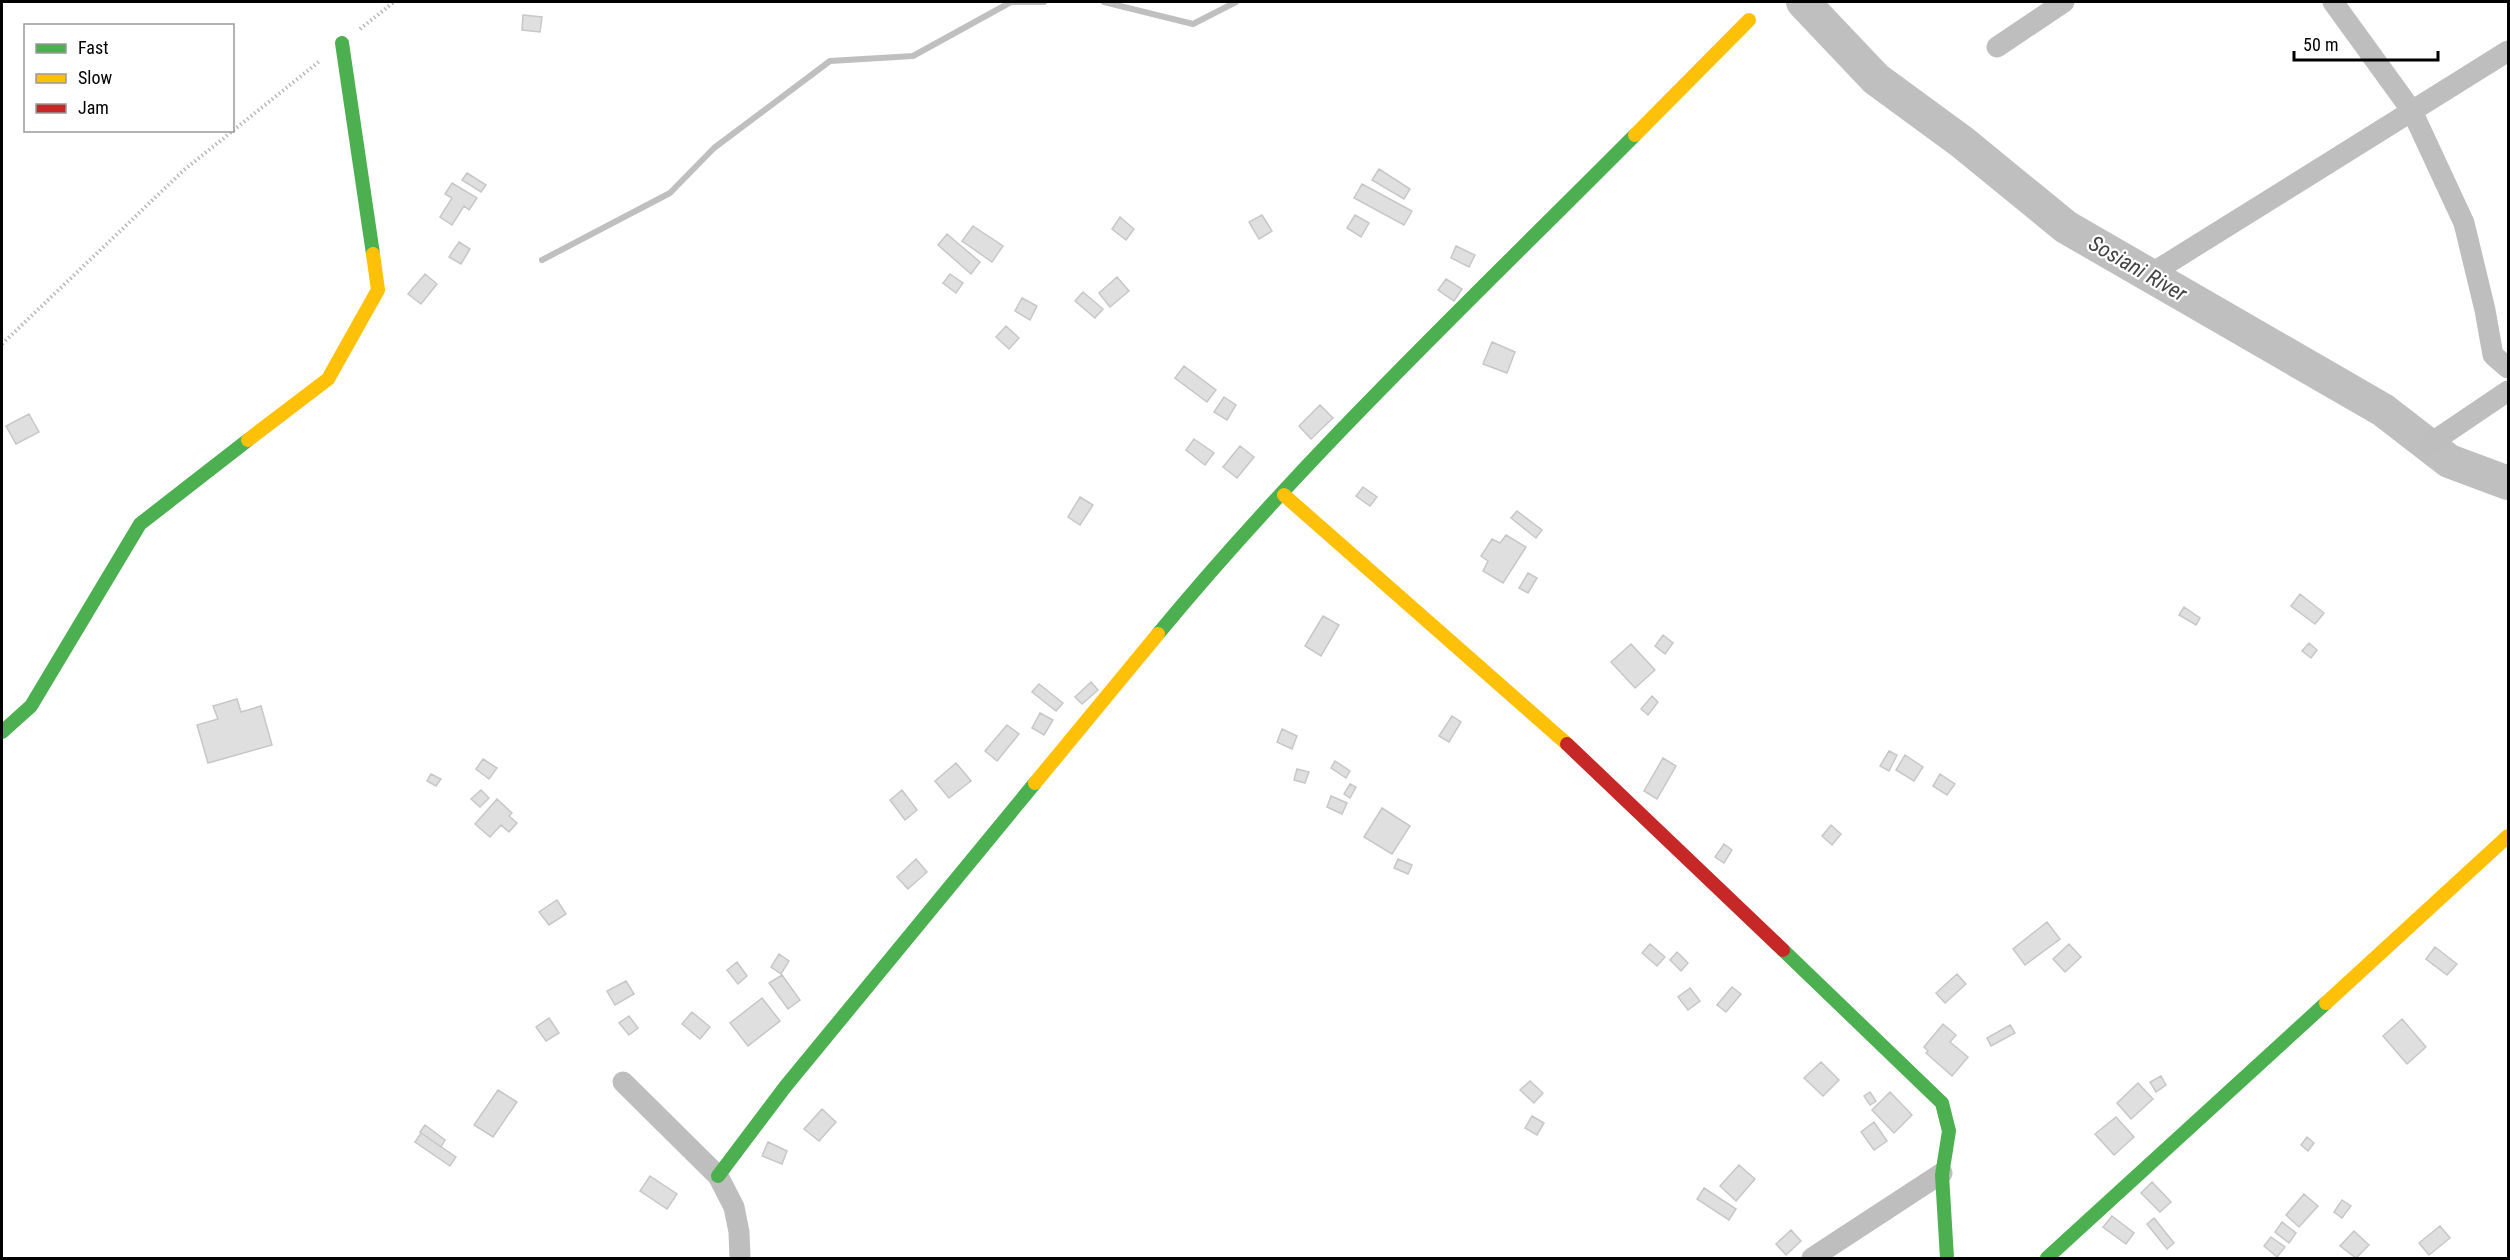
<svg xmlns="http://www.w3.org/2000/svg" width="2510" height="1260" font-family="'Roboto Condensed',sans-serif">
	<rect width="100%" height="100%" fill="#fff"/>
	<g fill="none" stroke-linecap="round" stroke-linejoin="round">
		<path stroke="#bfbfbf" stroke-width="6" d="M1104,2L1193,24L1236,2
			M542,260L670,193L714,148L830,61L913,56L1011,2H1044"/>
		<path stroke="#bfbfbf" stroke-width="34" d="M1803,2L1876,79L1962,142L2066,227L2383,410L2449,461L2508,483"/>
	</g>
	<path fill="#dfdfdf" stroke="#c7c7c7" stroke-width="1.5" d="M523,15L542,17L540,32L522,30Z
		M1379,169L1410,189L1404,199L1372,180Z
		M467,173L486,185L481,192L462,180Z
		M452,183L477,198L469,210L464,206L452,225L440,217L452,198L445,194Z
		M1362,184L1412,211L1404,225L1354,198Z
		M1262,215L1272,231L1259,239L1249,222Z
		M1355,215L1369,223L1361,237L1347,228Z
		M1120,217L1134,229L1126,240L1112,229Z
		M973,226L1003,246L992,262L962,241Z
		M947,234L980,262L971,274L938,245Z
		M459,242L470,249L461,264L449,257Z
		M1456,246L1475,255L1469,267L1451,258Z
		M425,274L437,284L421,304L408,294Z
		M950,274L963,283L956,293L943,283Z
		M1117,277L1129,291L1110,307L1099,293Z
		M1446,279L1462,289L1454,301L1438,290Z
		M1083,292L1103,309L1095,318L1075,301Z
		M1022,298L1037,306L1030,320L1015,311Z
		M1006,326L1019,338L1009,349L996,337Z
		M1492,342L1515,352L1507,373L1483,364Z
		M1184,366L1216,390L1207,402L1175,378Z
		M1224,397L1236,405L1227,420L1214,412Z
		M1320,405L1333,418L1311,439L1299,426Z
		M29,414L39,432L16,444L6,426Z
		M1194,439L1214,453L1205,465L1186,450Z
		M1240,446L1254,457L1237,478L1223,467Z
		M1363,487L1377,497L1370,506L1356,496Z
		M1080,497L1093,505L1080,525L1068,517Z
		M1517,511L1542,530L1536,538L1511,518Z
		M1506,535L1526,547L1503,583L1483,571L1488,561L1481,556L1492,539L1500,543Z
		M1528,573L1537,578L1528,593L1519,588Z
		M2300,594L2324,613L2315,624L2291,606Z
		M2184,607L2200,618L2196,625L2179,615Z
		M1323,616L1339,625L1321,656L1305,646Z
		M1663,635L1673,643L1665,654L1655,646Z
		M2309,643L2317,650L2311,658L2302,651Z
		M1631,644L1655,670L1635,688L1611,662Z
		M1091,682L1098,690L1082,704L1075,697Z
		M1039,684L1063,703L1056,711L1032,692Z
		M1652,696L1658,702L1648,715L1641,709Z
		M237,699L241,712L261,706L272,745L208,763L197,725L218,719L213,706Z
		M1040,713L1053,720L1044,735L1032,728Z
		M1452,716L1461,722L1449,742L1439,736Z
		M1007,725L1019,734L997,761L985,751Z
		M1282,729L1297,736L1292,749L1277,742Z
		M1889,751L1897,755L1889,771L1880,766Z
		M1905,755L1923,767L1914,781L1896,770Z
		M1663,758L1676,766L1657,799L1644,791Z
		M483,759L497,768L489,779L476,769Z
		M1335,761L1350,771L1346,778L1331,768Z
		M956,763L971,781L949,798L935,781Z
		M1297,769L1309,772L1305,783L1294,780Z
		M431,774L441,779L436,786L427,781Z
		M1940,774L1955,784L1947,795L1933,786Z
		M1350,784L1356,787L1350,798L1344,794Z
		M481,790L489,798L480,807L471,799Z
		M902,790L917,810L905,820L890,800Z
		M1331,796L1347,803L1342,814L1327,807Z
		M497,799L512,813L509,816L517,823L509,832L501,825L490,837L475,824Z
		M1382,808L1410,826L1392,854L1364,837Z
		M1831,825L1841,834L1832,845L1822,836Z
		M1724,844L1732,850L1724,863L1715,857Z
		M916,859L927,872L908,889L897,877Z
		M1398,859L1412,865L1408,874L1394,868Z
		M557,900L566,914L549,925L539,912Z
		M2047,922L2060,939L2025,965L2013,949Z
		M1650,944L1665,957L1657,966L1642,953Z
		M2069,944L2081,957L2065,972L2053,959Z
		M2435,947L2457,964L2447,975L2426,959Z
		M1677,952L1688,963L1681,971L1670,960Z
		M779,954L789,961L781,974L771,967Z
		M737,962L747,976L738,984L727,970Z
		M1957,974L1966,984L1945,1003L1936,993Z
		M782,975L800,1000L788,1009L769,983Z
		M626,981L634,994L615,1005L607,991Z
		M1732,987L1741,994L1726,1012L1717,1005Z
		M1690,988L1700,1001L1688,1010L1678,997Z
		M762,998L780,1021L748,1046L730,1023Z
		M692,1012L710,1027L700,1039L682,1024Z
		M629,1016L638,1028L629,1035L619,1023Z
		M549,1018L559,1033L546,1041L536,1027Z
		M2402,1019L2426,1047L2407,1064L2383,1036Z
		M1943,1024L1956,1035L1950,1042L1968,1057L1952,1076L1926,1053L1928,1051L1924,1047Z
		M2010,1025L2015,1033L1991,1046L1987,1038Z
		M1821,1062L1839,1080L1823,1096L1804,1078Z
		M2161,1076L2166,1085L2156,1092L2150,1082Z
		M1530,1081L1543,1093L1534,1103L1520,1090Z
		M2138,1083L2153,1099L2131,1119L2117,1103Z
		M498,1090L517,1102L493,1137L474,1125Z
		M1870,1092L1876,1101L1870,1105L1864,1096Z
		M1890,1092L1912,1115L1894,1133L1872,1110Z
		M822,1109L836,1122L819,1141L804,1129Z
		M1532,1116L1544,1123L1537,1135L1525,1128Z
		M2116,1117L2134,1137L2114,1155L2095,1134Z
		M1874,1122L1887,1141L1874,1150L1861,1132Z
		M425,1125L445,1140L441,1147L420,1132Z
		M421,1133L456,1157L450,1166L415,1142Z
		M2307,1137L2314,1143L2308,1151L2301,1145Z
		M768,1142L787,1151L782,1164L762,1156Z
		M1739,1165L1755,1179L1736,1201L1720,1186Z
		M650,1176L677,1194L667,1209L640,1191Z
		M2152,1182L2171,1202L2160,1212L2141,1193Z
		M1704,1188L1736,1209L1729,1220L1697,1199Z
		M2304,1194L2318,1206L2299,1227L2286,1215Z
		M2342,1200L2351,1206L2342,1218L2334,1212Z
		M2112,1216L2134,1233L2126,1244L2103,1227Z
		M2154,1218L2174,1243L2167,1249L2147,1224Z
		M2282,1222L2296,1233L2289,1243L2275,1232Z
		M2440,1226L2450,1238L2429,1255L2419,1243Z
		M1791,1230L1801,1241L1786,1255L1776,1244Z
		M2354,1231L2369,1245L2356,1258L2340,1246Z
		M2271,1237L2285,1247L2277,1257L2264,1246Z"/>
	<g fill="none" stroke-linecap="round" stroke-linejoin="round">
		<path stroke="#b9b9b9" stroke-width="4" stroke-dasharray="1.5 3" stroke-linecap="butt" d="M360,29L394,2
			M2,344L184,170L321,60"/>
		<path stroke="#bebebe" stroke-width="21" d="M2333,2L2412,111L2464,223L2485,310L2493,355L2508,368
			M1997,47L2064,2
			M2149,275L2508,51
			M2428,445L2508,391
			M623,1082L718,1176L734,1207L739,1232L740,1258
			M1812,1258L1942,1173"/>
		<path stroke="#4caf50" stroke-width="14" d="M342,43L373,254
			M1158,634C1304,457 1473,298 1635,135
			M2,732L31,706L140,524L248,440
			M1783,950L1942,1103L1949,1131L1942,1175L1947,1258
			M718,1176L785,1087L1035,783
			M2047,1258L2326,1003"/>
		<path stroke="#ffc107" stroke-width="14" d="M1635,135L1749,20
			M248,440L328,379L378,290L373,254
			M1284,495L1567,744
			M1035,783L1158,634
			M2326,1003L2508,836"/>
		<path stroke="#c62828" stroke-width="14" d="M1567,744L1783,950"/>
	</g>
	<g text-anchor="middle" stroke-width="4.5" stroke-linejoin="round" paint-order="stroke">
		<g font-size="22" font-style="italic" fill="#444" stroke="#fff">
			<text transform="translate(2138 268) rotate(30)" y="8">Sosiani River</text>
		</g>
	</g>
	<rect width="2510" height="1260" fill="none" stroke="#000000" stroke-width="6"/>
	<rect x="24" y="24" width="210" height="108" fill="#ffffff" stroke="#999999" stroke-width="1.5"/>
	<rect x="36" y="44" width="30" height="9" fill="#4caf50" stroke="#999999" stroke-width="1.5"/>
	<text x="78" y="54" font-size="18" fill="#000000">Fast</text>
	<rect x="36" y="74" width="30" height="9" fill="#ffc107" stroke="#999999" stroke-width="1.5"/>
	<text x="78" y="84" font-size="18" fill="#000000">Slow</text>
	<rect x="36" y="104" width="30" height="9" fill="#c62828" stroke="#999999" stroke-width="1.5"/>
	<text x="78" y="114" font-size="18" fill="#000000">Jam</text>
	<path d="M2294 51v9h144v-9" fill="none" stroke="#000000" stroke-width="3"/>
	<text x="2303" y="51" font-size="18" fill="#000000" stroke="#ffffff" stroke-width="4.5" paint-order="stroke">50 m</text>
</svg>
